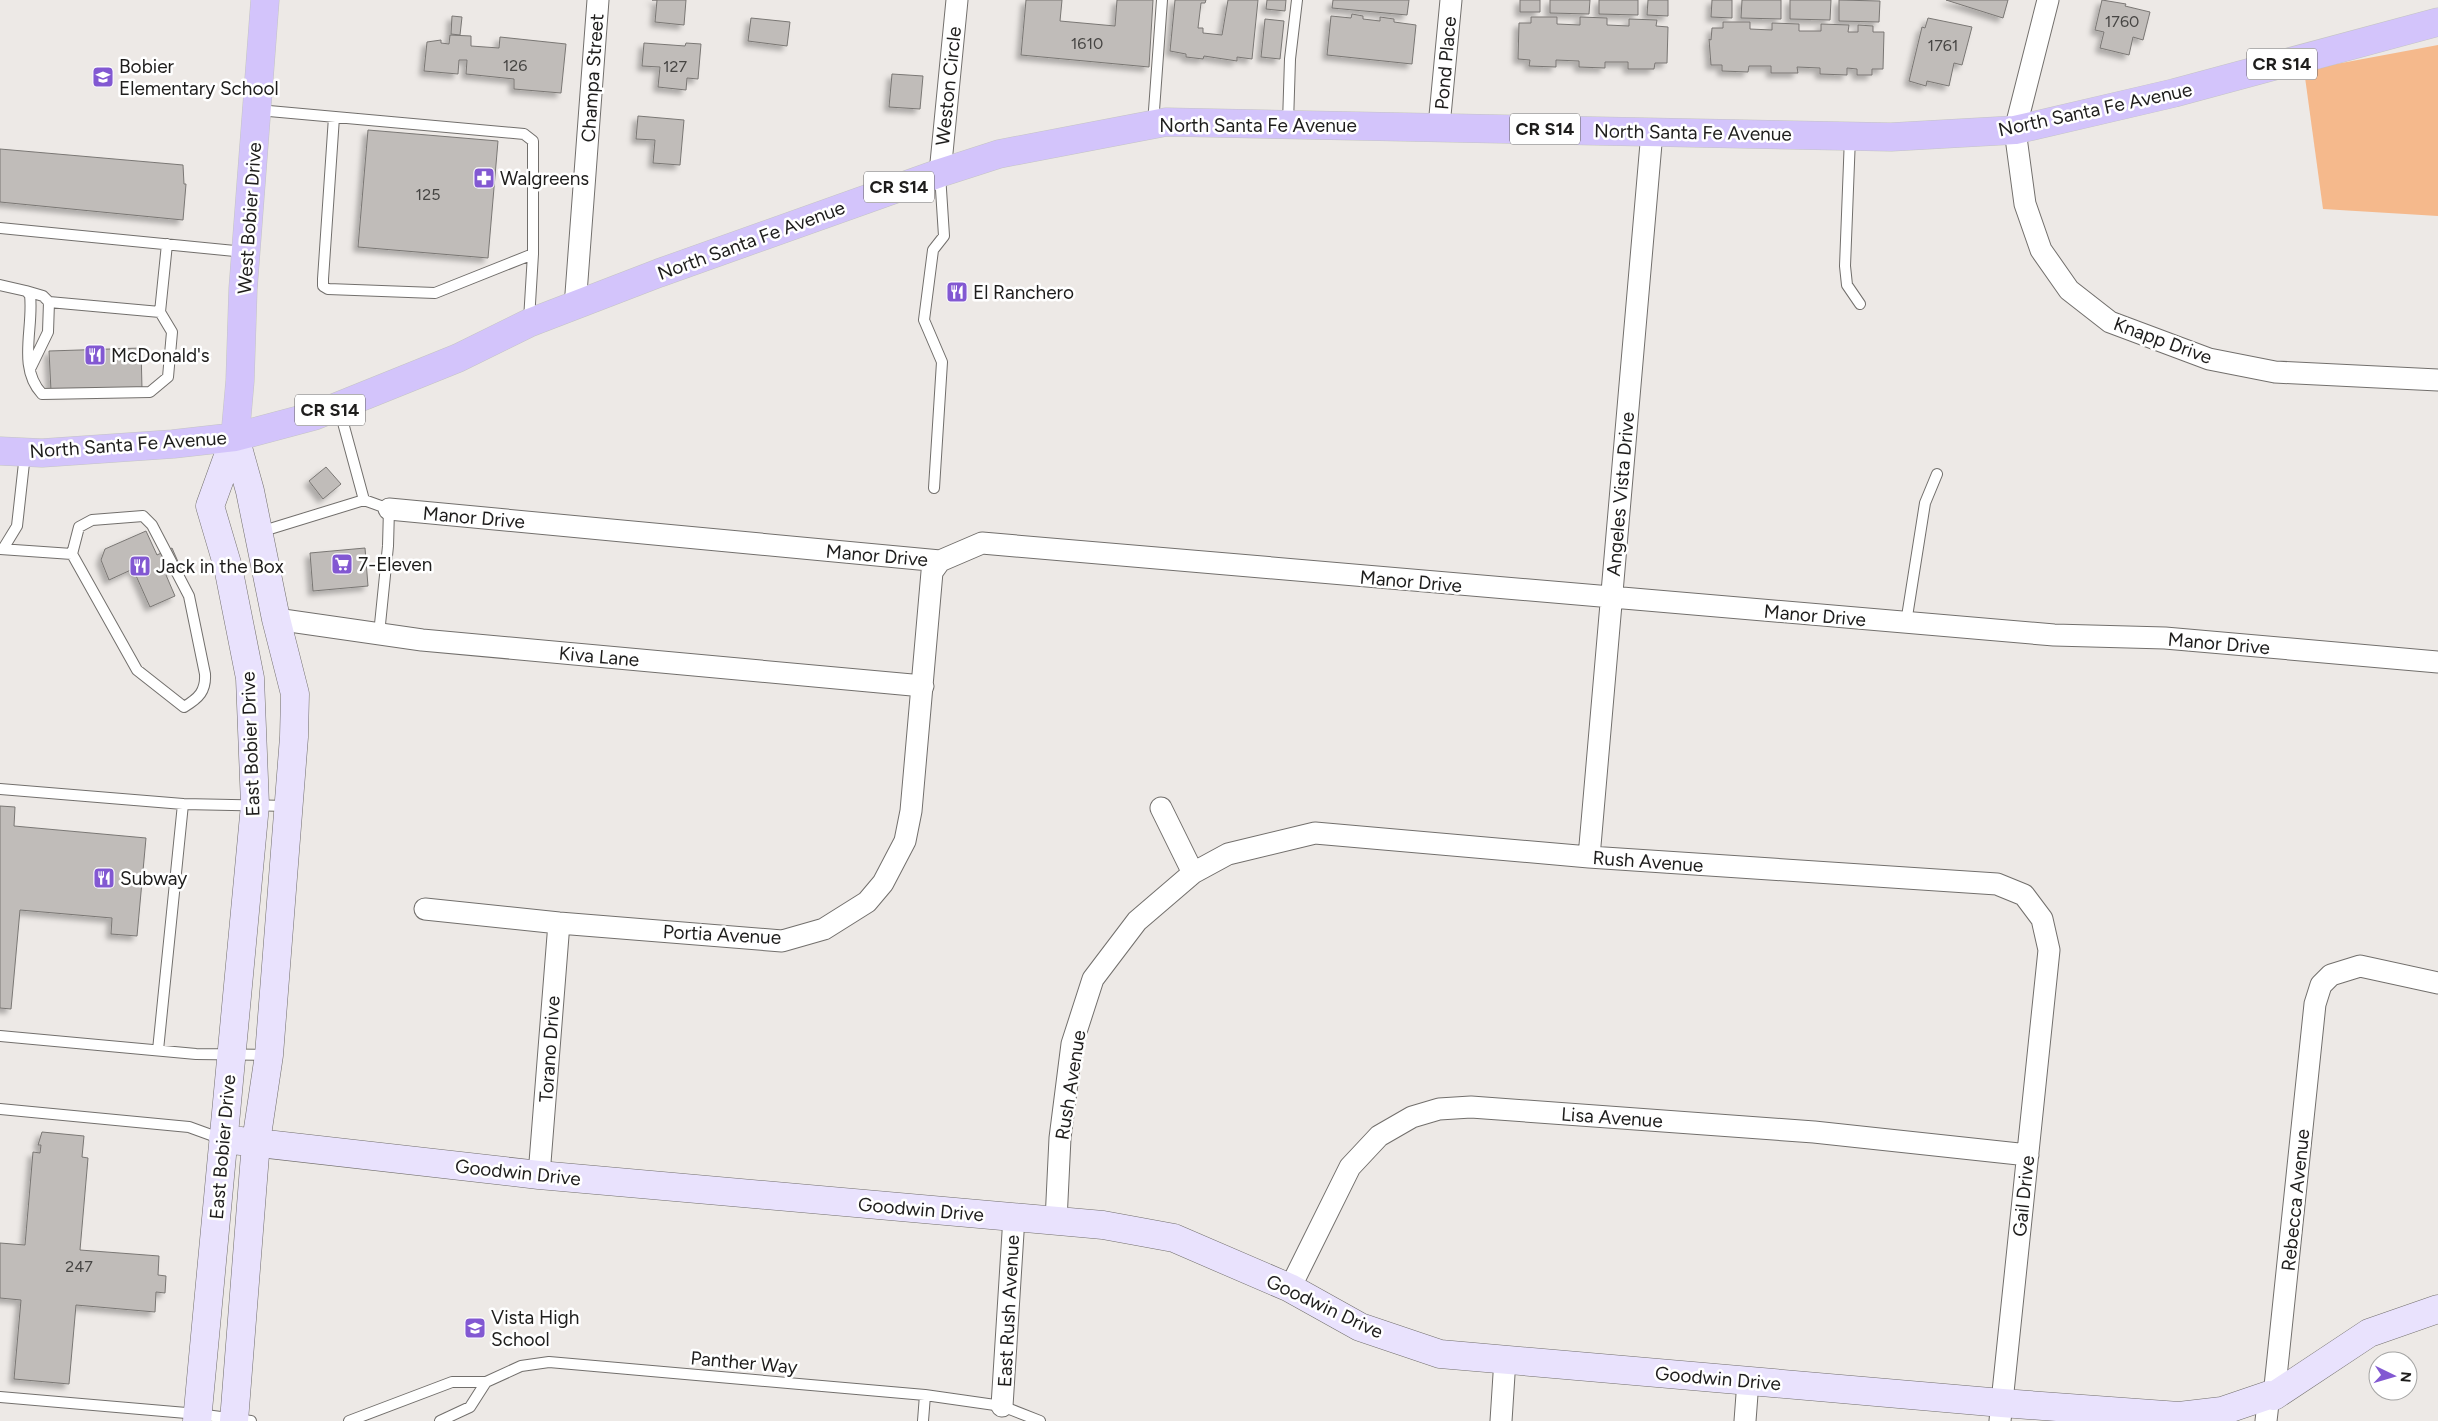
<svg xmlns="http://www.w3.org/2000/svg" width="2438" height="1421" font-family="Figtree,sans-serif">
	<defs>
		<filter id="shadow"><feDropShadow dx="-4.5" dy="4.5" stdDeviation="2.5" flood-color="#0004"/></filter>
	</defs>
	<rect width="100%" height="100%" fill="#ede9e6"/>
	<path fill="#f5b98c" d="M2438,45V216L2323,209L2304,70Z"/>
	<path fill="#c0bcb9" stroke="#7a7774" filter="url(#shadow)" d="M652,0H686L684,25L655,22L657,0Z
		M1026,0H1062L1060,21L1115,26L1117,0H1153L1149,67L1021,55Z
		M1175,0H1206L1205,3H1201L1198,28H1203V33L1222,35L1228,0H1258L1252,59L1237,57V61L1204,56L1203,59L1186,57V54L1170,51Z
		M1267,0H1286L1285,11L1266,9Z
		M1333,0H1409L1407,15L1332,8Z
		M1520,0H1540V12H1520Z
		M1550,0H1590L1589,14L1550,13Z
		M1599,0H1638V15L1599,14Z
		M1648,0H1668V16L1647,15Z
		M1712,0H1732V18L1711,17Z
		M1742,0H1781V19L1741,18Z
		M1790,0H1831L1830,20L1790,19Z
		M1839,0L1880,1L1879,22L1839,21Z
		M1946,0H2008L2003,18Z
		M2102,0L2126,4L2125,6L2150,12L2143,40L2133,37L2129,55L2100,48L2104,32L2095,30Z
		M1352,14L1363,16V19L1380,21V17L1394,19V22L1416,25L1412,64L1327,55L1331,16L1351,18Z
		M452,16L462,17L460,35L451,34Z
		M1531,17H1557V24L1580,25V17L1607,18V25L1629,26V19L1657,20L1656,26L1668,27L1667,63H1655L1654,69H1628V62H1605V68L1579,67V61L1556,60V67L1529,66L1530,60L1518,59L1519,23H1531Z
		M751,18L790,22L787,46L748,41Z
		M1928,18L1972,27L1962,65L1954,63L1949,86L1927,81L1926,86L1909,81L1922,27L1925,28Z
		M1265,19L1284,21L1280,59L1261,57Z
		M1723,22H1750V29L1772,30V23L1799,24V31H1821V24L1849,25L1848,32H1858V25L1873,26V32H1884L1883,69H1872V75H1857V69L1847,68V75L1820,74V68L1797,67L1798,73H1771V66H1749L1748,72L1722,71V65H1711L1709,39L1711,40L1712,28H1723Z
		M450,35L471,36V46L499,48L500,37L566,44L561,93L514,89V79L466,74L467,60H459L458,74L424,71L427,42L441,40V43L449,44Z
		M644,43L685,46L686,43L701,44L698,79L687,78L686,90L658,87L660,67L642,66Z
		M892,74L923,76L920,109L889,107Z
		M638,116L684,120L680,165L653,163L655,140L636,139Z
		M368,130L498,141L488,258L358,247Z
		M0,149L183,165L184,184H186L183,220L0,202Z
		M141,348L142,389L51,391L49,351Z
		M326,467L341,484L323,499L309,481Z
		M146,531L157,555L172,548L179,564L166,575L175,596L150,607L133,569L109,580L101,560L105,549Z
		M365,548L368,586L313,591L310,553Z
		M0,806L15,807L14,826L146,838L137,936L111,934L112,918L20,910L11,1009L0,1008Z
		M42,1132L84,1136L82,1157L88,1158L80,1250L159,1256L158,1275L166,1276L165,1293L156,1292L155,1312L76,1305L69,1384L14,1379L21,1300L0,1298V1243L25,1245L33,1152L40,1153L41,1145H38Z"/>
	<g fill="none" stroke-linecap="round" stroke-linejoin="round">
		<g stroke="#726f6c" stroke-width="12">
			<path id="lane" d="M258,110L524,134L533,141V254L529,320
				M334,117L323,279V286L328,289L435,293L533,254
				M1288,123L1290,59L1297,0
				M1153,124L1162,0
				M1850,137L1845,266L1847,285L1860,304
				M0,228L245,252
				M0,285L26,291L30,295C34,328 17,367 42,394L150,392L168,377L172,332L160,312L167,244
				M26,291L43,296L49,302L160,312
				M31,367L48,332L49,302
				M934,488L942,362L924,320L933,250L944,236L940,174
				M364,500L389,509L388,546L379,634
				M260,532L364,500L339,408
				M0,549L72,554L137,670L184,707C199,698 206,691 205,674L189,596L152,525L143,516L92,520L79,527L72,554
				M3,549L17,526L25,454
				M1906,623L1925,503L1937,474
				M0,789L183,804L288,806
				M0,1036L196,1054L268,1055
				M158,1050L183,804
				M0,1109L189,1127L222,1139
				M0,1397L198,1414L251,1421
				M349,1421L452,1382H486L521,1366L549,1362L925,1395L1002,1406L1040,1421
				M440,1421L470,1407L486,1382
				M923,1421L925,1395"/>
		</g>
		<g stroke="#726f6c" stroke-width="23">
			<path id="street" d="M2048,0L2015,130L2025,204L2041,250L2069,290L2110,322L2209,359L2275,372L2438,380
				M1439,126L1451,0
				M940,173L957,0
				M575,307L598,0
				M389,509L940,561L982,543L2054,635L2165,638L2438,662
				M276,619L422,640L923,686
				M1161,808L1193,873
				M1589,857L1652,132
				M425,909L559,923L782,941L824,929L867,902L883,883L905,841L911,811L932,572L940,561
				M539,1175L559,923
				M1056,1221L1060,1138L1072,1044L1093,979L1137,921L1193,873L1228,854L1315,833L1589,857L1997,884L2024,895L2042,919L2049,950L2000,1421
				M1290,1288L1350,1167L1379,1136L1412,1117L1439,1109L1471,1107L1814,1132L2028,1155
				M2274,1396L2315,1004L2321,985L2331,975L2360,966L2438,983
				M1002,1406L1014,1217
				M1501,1421L1505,1359
				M1745,1421L1748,1381
				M2266,1421L2269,1395"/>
		</g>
		<g stroke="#726f6c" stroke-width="29">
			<path id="secondary" d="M223,1139L539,1175L1103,1225L1174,1238L1290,1288L1360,1327L1440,1354L2002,1403L2179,1416L2222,1411L2269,1395L2274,1396L2369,1333L2438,1309
				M197,1421L255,805L250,678L228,567L210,506L235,437
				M234,1421L256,1142L269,1055L294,737L295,694L276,619L250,491L235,437"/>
		</g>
		<g stroke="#c4c4c4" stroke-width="29">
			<path id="primary" d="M235,437L240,381L243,289L265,0
				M0,451L42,453L173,444L235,437L314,416L458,358L529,323L659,273L940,173L999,154L1166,122L1891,137L2015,130L2174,93L2438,22"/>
		</g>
		<use href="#lane" stroke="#fff" stroke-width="10"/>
		<use href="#street" stroke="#fff" stroke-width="21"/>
		<use href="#secondary" stroke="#e9e2fd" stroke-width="28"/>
		<use href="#primary" stroke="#d3c4fb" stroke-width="28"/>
	</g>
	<defs>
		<g id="school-square" transform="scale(1.125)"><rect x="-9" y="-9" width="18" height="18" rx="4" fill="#8258d2" stroke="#fff"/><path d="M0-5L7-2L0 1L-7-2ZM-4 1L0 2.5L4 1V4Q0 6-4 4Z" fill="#fff"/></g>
		<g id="pharmacy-square" transform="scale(1.125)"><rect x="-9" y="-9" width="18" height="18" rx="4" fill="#8258d2" stroke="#fff"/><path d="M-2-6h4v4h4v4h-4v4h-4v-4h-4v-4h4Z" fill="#fff"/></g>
		<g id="restaurant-square" transform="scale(1.125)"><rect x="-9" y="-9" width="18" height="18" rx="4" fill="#8258d2" stroke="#fff"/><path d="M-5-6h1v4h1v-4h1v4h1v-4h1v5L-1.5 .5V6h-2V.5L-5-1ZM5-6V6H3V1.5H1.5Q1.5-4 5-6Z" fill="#fff"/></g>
		<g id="supermarket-square" transform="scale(1.125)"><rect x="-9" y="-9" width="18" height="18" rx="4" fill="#8258d2" stroke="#fff"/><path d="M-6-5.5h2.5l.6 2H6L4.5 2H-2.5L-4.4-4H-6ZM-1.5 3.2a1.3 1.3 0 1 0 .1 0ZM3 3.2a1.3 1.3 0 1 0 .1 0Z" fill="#fff"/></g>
	</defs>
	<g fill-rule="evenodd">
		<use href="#school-square" x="103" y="77"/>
		<use href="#pharmacy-square" x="484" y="178"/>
		<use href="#restaurant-square" x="957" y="292"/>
		<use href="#restaurant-square" x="95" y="355"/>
		<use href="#supermarket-square" x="342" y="564"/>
		<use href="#restaurant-square" x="140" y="566"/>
		<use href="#restaurant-square" x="104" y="878"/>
		<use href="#school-square" x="475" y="1328"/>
	</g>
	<g text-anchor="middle" stroke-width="5" stroke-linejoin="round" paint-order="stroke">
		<g font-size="16" fill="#464543">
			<text x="2122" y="27">1760</text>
			<text x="1087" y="49">1610</text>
			<text x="1943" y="51">1761</text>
			<text x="515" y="71">126</text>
			<text x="675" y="72">127</text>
			<text x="428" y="200">125</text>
			<text x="79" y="1272">247</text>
		</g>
		<g fill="#fff" stroke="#626160" stroke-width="1">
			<rect x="2247" y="48.5" width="70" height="31" rx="4"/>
			<rect x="1510" y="113.5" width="70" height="31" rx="4"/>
			<rect x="864" y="171.5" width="70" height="31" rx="4"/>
			<rect x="295" y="394.5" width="70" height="31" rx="4"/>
		</g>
		<g font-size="18" font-weight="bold" fill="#1e1d1c">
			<text x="2282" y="70">CR S14</text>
			<text x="1545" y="135">CR S14</text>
			<text x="899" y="193">CR S14</text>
			<text x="330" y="416">CR S14</text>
		</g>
		<g font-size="19" fill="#1e1d1c" stroke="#fff">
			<text transform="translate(1445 63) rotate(-85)" y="7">Pond Place</text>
			<text transform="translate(592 78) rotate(-86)" y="7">Champa Street</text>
			<text transform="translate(948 86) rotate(-84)" y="7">Weston Circle</text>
			<text transform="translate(2095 109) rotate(-12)" y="7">North Santa Fe Avenue</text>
			<text x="1258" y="132">North Santa Fe Avenue</text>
			<text transform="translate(1693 132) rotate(1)" y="7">North Santa Fe Avenue</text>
			<text transform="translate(249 218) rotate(-86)" y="7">West Bobier Drive</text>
			<text transform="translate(751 240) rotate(-20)" y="7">North Santa Fe Avenue</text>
			<text transform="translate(2163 340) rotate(20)" y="7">Knapp Drive</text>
			<text transform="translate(128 444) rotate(-4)" y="7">North Santa Fe Avenue</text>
			<text transform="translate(1620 494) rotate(-85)" y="7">Angeles Vista Drive</text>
			<text transform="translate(474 517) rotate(5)" y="7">Manor Drive</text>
			<text transform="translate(877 555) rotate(5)" y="7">Manor Drive</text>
			<text transform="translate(1411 581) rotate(5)" y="7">Manor Drive</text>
			<text transform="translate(1815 615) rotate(5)" y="7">Manor Drive</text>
			<text transform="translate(2219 643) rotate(5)" y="7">Manor Drive</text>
			<text transform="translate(599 656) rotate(5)" y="7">Kiva Lane</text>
			<text transform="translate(250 744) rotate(-92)" y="7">East Bobier Drive</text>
			<text transform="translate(1648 861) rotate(4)" y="7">Rush Avenue</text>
			<text transform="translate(722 934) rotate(3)" y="7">Portia Avenue</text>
			<text transform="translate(549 1049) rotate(-86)" y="7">Torano Drive</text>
			<text transform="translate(1070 1085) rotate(-81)" y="7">Rush Avenue</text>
			<text transform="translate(1612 1117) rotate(4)" y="7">Lisa Avenue</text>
			<text transform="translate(222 1147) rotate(-85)" y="7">East Bobier Drive</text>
			<text transform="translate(518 1172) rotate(6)" y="7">Goodwin Drive</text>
			<text transform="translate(2023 1196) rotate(-84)" y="7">Gail Drive</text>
			<text transform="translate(2295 1200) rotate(-84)" y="7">Rebecca Avenue</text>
			<text transform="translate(921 1209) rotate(5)" y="7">Goodwin Drive</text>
			<text transform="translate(1325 1306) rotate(25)" y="7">Goodwin Drive</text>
			<text transform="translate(1008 1311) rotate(-87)" y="7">East Rush Avenue</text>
			<text transform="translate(744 1362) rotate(5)" y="7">Panther Way</text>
			<text transform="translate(1718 1378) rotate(5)" y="7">Goodwin Drive</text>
		</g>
		<g font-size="19" fill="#1e1d1c" stroke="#fff" text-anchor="start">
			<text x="119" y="73">Bobier<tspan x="119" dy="22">Elementary School</tspan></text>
			<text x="500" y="185">Walgreens</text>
			<text x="973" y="299">El Ranchero</text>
			<text x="111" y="362">McDonald's</text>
			<text x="358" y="571">7-Eleven</text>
			<text x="156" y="573">Jack in the Box</text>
			<text x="120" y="885">Subway</text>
			<text x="491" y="1324">Vista High<tspan x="491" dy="22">School</tspan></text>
		</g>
	</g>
	<g transform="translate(2393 1376) rotate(95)"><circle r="24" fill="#ffffff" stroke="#a5a5a4"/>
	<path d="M0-4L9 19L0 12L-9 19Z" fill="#8258d2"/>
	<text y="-8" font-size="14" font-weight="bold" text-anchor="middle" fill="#1e1d1c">N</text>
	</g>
</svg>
